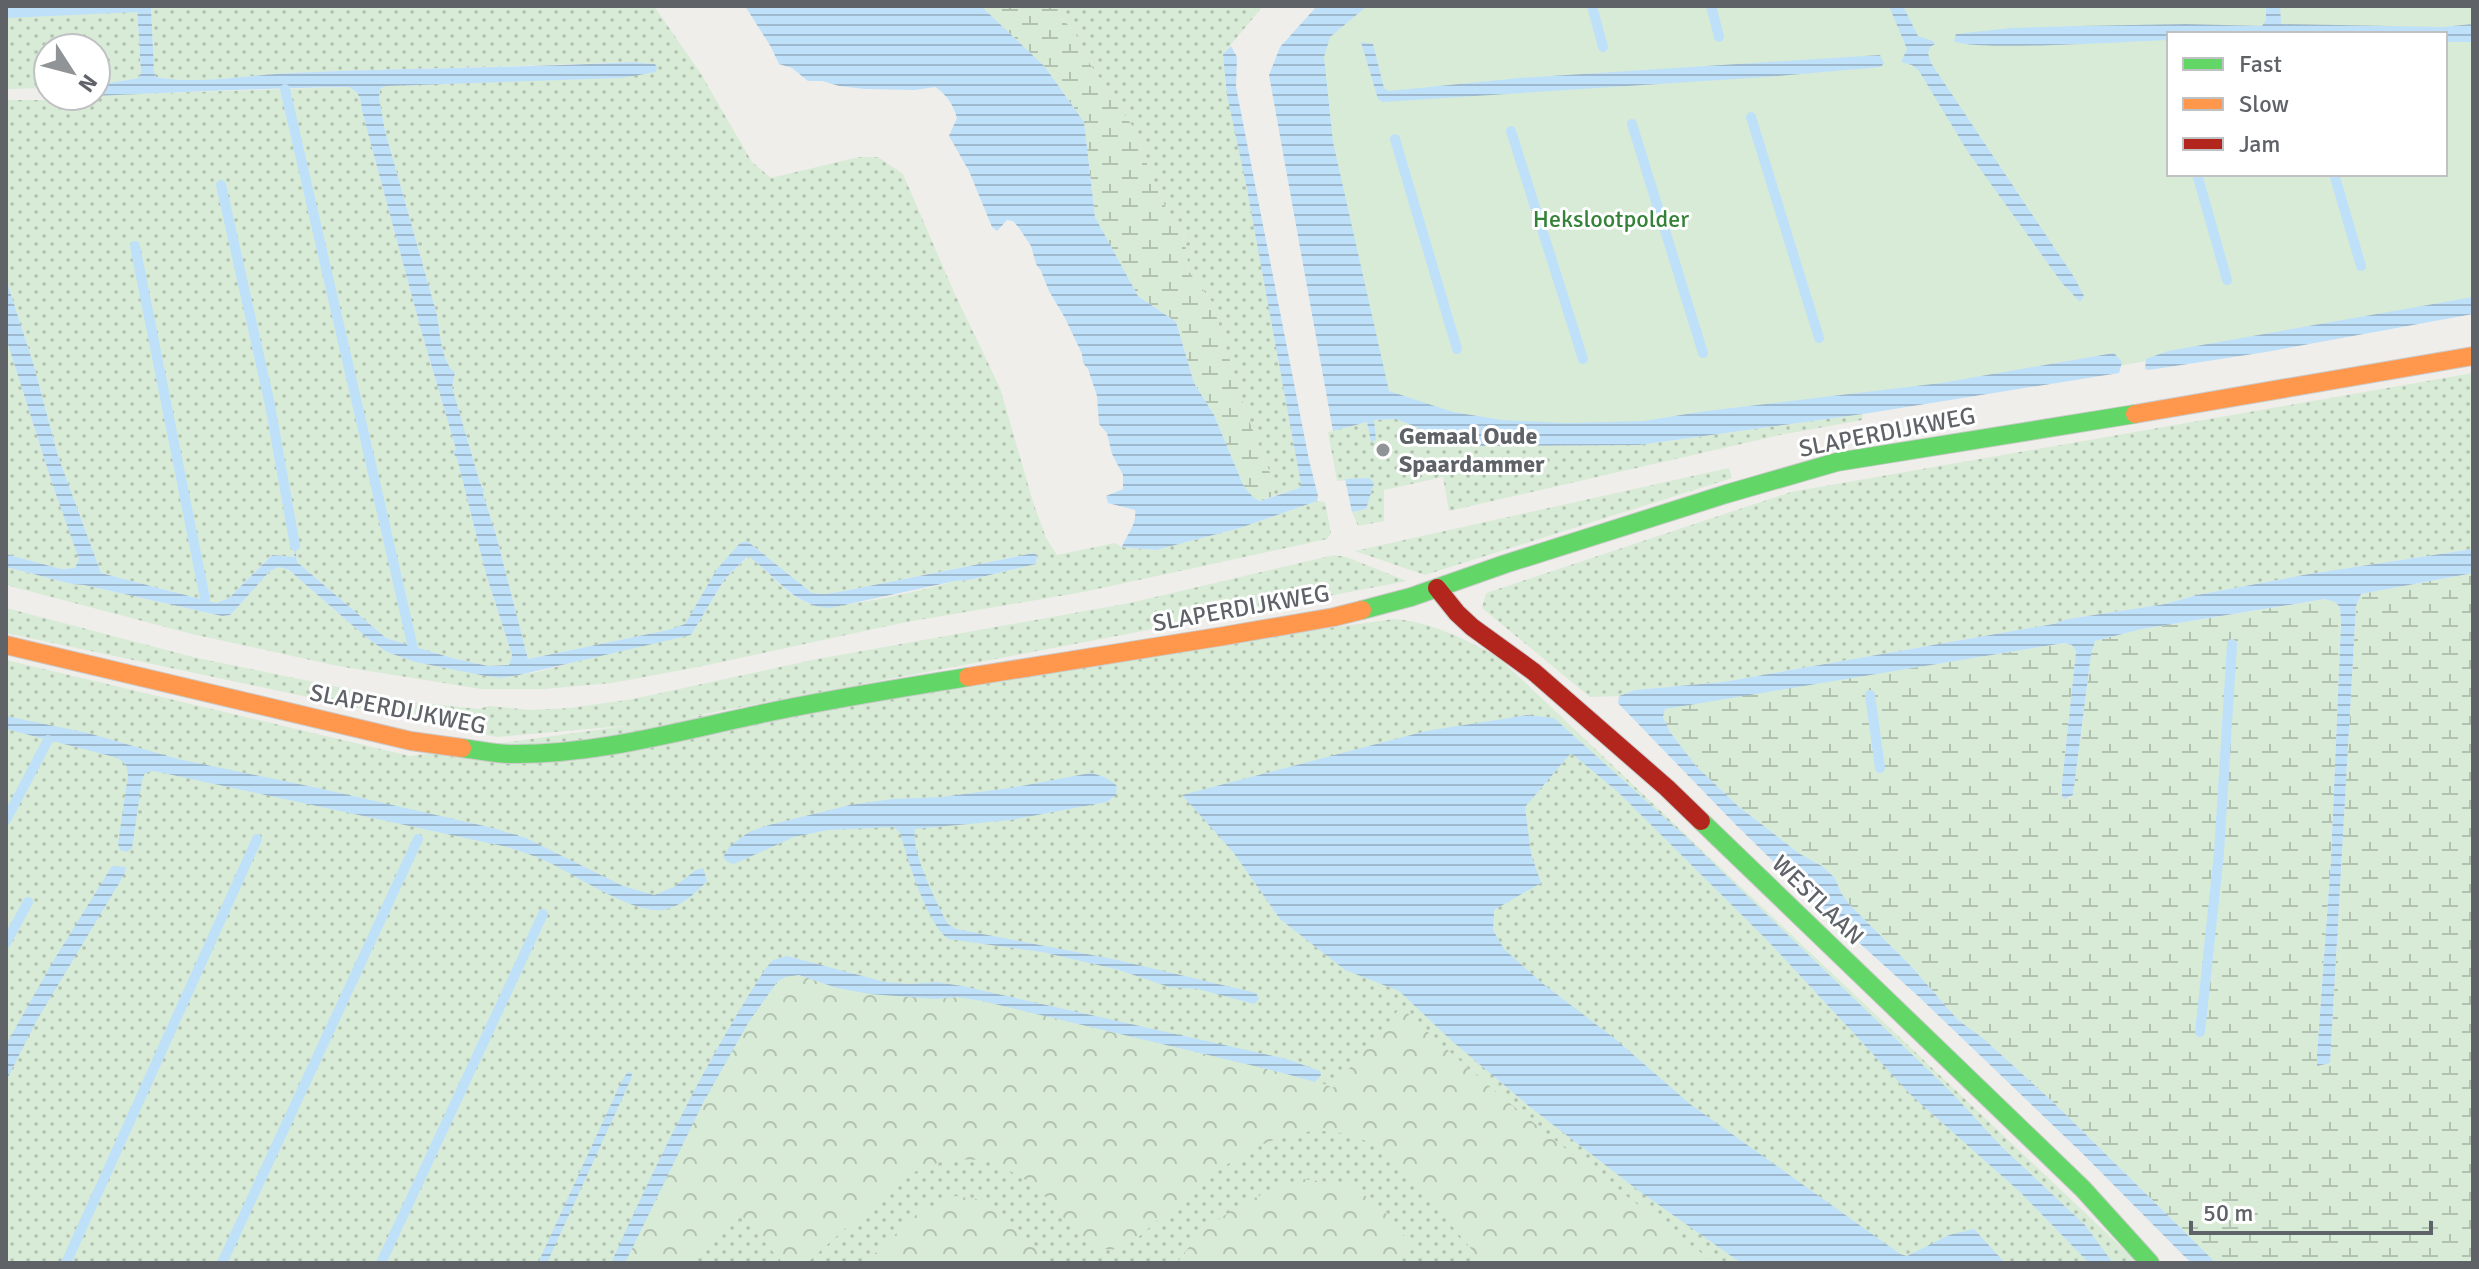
<svg xmlns="http://www.w3.org/2000/svg" width="2479" height="1269" font-family="Signika,sans-serif">
	<defs>
		<pattern id="grass-dots" width="8" height="8" patternUnits="userSpaceOnUse" patternTransform="scale(2)"><rect width="8" height="8" fill="#d8ebd6"/><path d="M2 2h.1M6 6h.1" fill="none" stroke="#b2c2b1" stroke-width="1.8" stroke-linecap="round"/></pattern>
		<pattern id="forest-crowns" width="20" height="18" patternUnits="userSpaceOnUse" patternTransform="scale(2)"><rect width="20" height="18" fill="#d8ebd6"/><path d="M2 6a3 3 0 1 1 6 0M12 15a3 3 0 1 1 6 0" fill="none" stroke="#b2c2b1"/></pattern>
		<pattern id="wetland-marsh" width="20" height="14" patternUnits="userSpaceOnUse" patternTransform="scale(2)"><rect width="20" height="14" fill="#d8ebd6"/><path d="M1 5h8M5 5V1M11 12h8M15 12V8" fill="none" stroke="#b2c2b1"/></pattern>
		<pattern id="water-rules" width="6" height="5" patternUnits="userSpaceOnUse" patternTransform="scale(2)"><rect width="6" height="5" fill="#bfe0f9"/><path d="M0 2.5h6" fill="none" stroke="#9eb9cd"/></pattern>
	</defs>
	<rect width="100%" height="100%" fill="#efeeea"/>
	<path fill="url(#grass-dots)" d="M6,6H137L141,73L139,78L96,85V48H48V88L6,89Z
		M151,6H654L701,74L752,162L771,178L859,157H878L903,174L953,290L1000,388L1033,502L1046,538L1057,555L1115,543L1122,547L1156,550L1240,528L1317,501L1325,502L1331,533L1327,539L1083,592L901,623L698,667L612,683L544,689H481L338,666L192,634L6,585V567L72,584L84,585L222,616L230,615L234,611L270,571L279,567L289,570L367,638L387,652L415,662L501,678L537,672L613,652L691,635L724,580L749,556C768,571 784,593 807,603C830,614 927,589 955,581L970,580L1036,564L1037,556L1033,553L844,591L825,594L812,593L747,541L685,624L669,630L528,659L496,535L483,494V486L480,483L452,387L455,373C441,361 440,333 437,315L385,131L379,97L380,89L386,86L402,84L622,78L654,64L631,62C517,67 403,68 290,73C248,75 196,86 156,77L154,72Z
		M1057,6H1263L1223,54C1249,198 1277,340 1301,484L1299,488L1273,496L1274,483L1246,413L1212,302L1189,272L1184,234L1165,206L1151,176L1137,133L1090,64L1074,31L1059,16Z
		M349,87C360,93 361,99 362,111L421,330L456,449L453,453L457,458L486,574L512,655L509,665L488,666L452,658L386,638L297,562L296,553L292,558L271,555L229,598L216,603L101,573L58,456L34,366L6,279V100H64L67,96Z
		M6,338L52,483L77,551L79,559L75,568L61,569L6,554Z
		M2473,373V549L2309,574L2197,595L2165,604L2068,619L2053,624L1723,682L1635,690L1619,696L1590,697L1482,608L1486,593L1791,492Z
		M1863,414L1862,420L1780,435L1449,511L1443,477L1384,490V521L1358,526L1352,512L1366,509L1369,478L1337,481L1328,432L1367,422L1371,441L1376,440L1373,420L1396,419L1463,446L1639,445Z
		M1729,468L1732,478L1425,575L1355,551Z
		M1334,555L1346,557L1407,581L657,723L497,737L6,633V608L197,658L412,702L479,709L489,706L530,710L570,708L633,699L812,660L1130,603Z
		M1394,619C1432,622 1463,639 1497,656L2138,1263H6V660L410,756Z"/>
	<path fill="url(#forest-crowns)" d="M799,975L837,988L905,996L935,999L957,997L982,1001L1283,1073C1300,1079 1317,1079 1333,1088L1401,1007C1499,1100 1607,1182 1715,1263H1483C1462,1238 1441,1213 1420,1188C1411,1177 1402,1163 1391,1155C1292,1087 1207,1179 1135,1240L1120,1248L1110,1250L1097,1247L1075,1231L1035,1185L1001,1166L981,1160L950,1159L925,1167L900,1179L807,1263L781,1261L741,1215L685,1263H625L703,1103L748,1023L777,982L785,976Z
		M1303,1179L1351,1185L1381,1208L1411,1244L1400,1263H1177C1209,1217 1251,1196 1303,1179Z
		M956,1196L988,1201L1035,1247L1047,1263H865L920,1211Z"/>
	<path fill="url(#wetland-marsh)" d="M981,6H1057L1059,16L1074,31L1090,64L1137,133L1151,176L1165,206L1184,234L1189,272L1212,302L1246,413L1274,483L1273,496L1260,501L1254,499L1244,487L1214,415L1194,383L1176,322L1138,296L1095,217L1084,122L1045,67Z
		M2473,573V1263H2216L2054,1103L1984,1039L1958,1020L1910,965L1850,905L1841,893L1835,878L1822,866L1800,854L1738,806L1696,766L1670,732L1663,717L1665,709L1679,706L2064,643L2072,645L2076,650L2062,783V797L2070,798L2073,795L2091,653L2095,641L2142,629L2326,599L2335,602L2340,607L2341,622L2331,860L2317,1055L2325,1065L2330,1062L2356,606L2361,594Z"/>
	<path fill="#d8ebd6" fill-rule="evenodd" d="M1334,6H2473V305L1746,430L1536,435L1375,396L1301,52ZM2169,34H2445V174H2169Z"/>
	<path fill="url(#water-rules)" d="M137,6H151L154,72L156,77C194,85 250,75 290,73C403,68 517,68 631,62L655,64L657,67L656,72L622,78L386,86L380,89L379,97L385,131L437,315C440,332 441,361 455,373L452,387L480,483L484,490L483,494L496,535L528,659L668,630L685,624L717,569L740,543L747,541L812,593L825,594L844,591L1034,553L1037,556L1036,564L969,580L955,581L830,608C794,607 775,575 748,556L724,580L691,635L519,675L501,678L486,676L415,662L387,652L367,638L289,570L279,567L270,571L234,611L230,615L222,616L84,585L72,584L6,567V554L61,569L75,568L79,559L52,483L6,338V279L34,366L58,456L101,573L216,603L229,598L272,555L294,557L295,546L297,562L386,638L452,658L488,666L509,665L512,655L486,574L457,458L453,453L456,449L421,330L362,111C361,99 360,93 349,87C263,88 178,93 93,96H92H96V85L139,78L141,73Z
		M745,6H981L1045,67L1084,122L1095,217L1138,296L1176,322L1194,383L1214,415L1244,487L1254,498L1260,501L1299,488L1301,484L1247,189L1227,95L1223,54L1231,46L1237,57L1236,87L1309,460L1318,496L1317,501L1240,528L1156,550L1122,547C1127,534 1137,525 1135,510L1108,503L1106,496L1123,489V475L1112,454L1107,433L1099,424L1097,396L1088,369L1083,363L1082,354L1065,318L1049,291L1041,271L1036,264L1031,246L1019,228L1013,221L1007,220L997,231L992,227L969,171L949,136L957,118C953,104 947,95 935,87L915,90L865,89L839,86L822,81H808L792,68L779,64L771,47Z
		M1317,6H1367L1330,37L1324,57L1333,142L1389,391L1453,412L1502,420L1566,423L1644,421L1699,412L1941,383L2114,353L2122,362L2119,373L1863,414L1639,445L1463,446L1396,419L1374,420L1376,440L1371,442L1367,422L1333,431L1269,75L1280,47Z
		M1889,6H1903L1918,36L1933,41L1935,44L1930,47L1928,53L1931,63L2074,277L2084,296L2080,302L2062,283L1968,152L1919,71L1912,65L1901,62L1907,49Z
		M2266,6H2280L2281,24L2442,27L2473,24V42H2445V34H2169V40C2136,41 1971,52 1954,41L1956,34L2011,28L2078,26L2186,24L2262,26L2266,20Z
		M1361,42L1373,44L1384,88L1389,91L1519,78L1880,55L1884,63L1881,67L1766,77L1383,102L1378,99Z
		M2473,297V314L2266,352L2149,370L2145,369L2146,359L2168,351Z
		M1369,478L1374,483L1366,509L1352,512L1345,479Z
		M2473,549V573L2361,594L2356,606L2330,1063L2317,1066V1055L2331,860L2341,623L2340,607L2335,602L2325,599L2142,629L2095,641L2091,654L2073,795L2065,799L2062,797V783L2076,651L2072,645L2064,643L1665,709L1663,717L1670,732L1696,766L1738,806L1800,854L1822,866L1835,878L1841,893L1850,905L1910,965L1958,1020L1984,1039L2054,1103L2216,1263H2192L2183,1255L2083,1154L1918,996L1825,912L1735,824L1618,703L1619,696L1635,690L1723,682L2053,624L2068,619L2165,604L2197,595L2309,574Z
		M1527,715L1554,718L1685,836L1951,1092L2002,1147L2085,1225L2113,1263H2089L2020,1192L1911,1095L1767,940L1618,792L1571,753L1525,807L1531,854L1541,883L1494,910L1493,930L1504,949L1542,983L1614,1038L1690,1104L1900,1254L1907,1256L1949,1235L1974,1229L2005,1263H1741L1639,1191L1530,1107L1453,1042L1399,991L1345,970L1280,919L1233,852L1182,795L1426,731Z
		M6,716L88,733L178,759L318,788L493,828L526,838L623,886L654,895L674,887L696,870L703,868L707,881C696,893 678,909 661,910C632,913 575,875 548,862C535,856 520,851 507,847L154,771L145,773L142,780L132,848L127,852L120,850L118,844L128,775L126,765L118,758L6,729Z
		M1090,773C1100,775 1109,778 1117,786L1116,795L1107,802L1011,820L915,829C910,849 937,905 948,924L956,929L1113,959L1256,993L1259,999L1254,1004L1198,989L1169,987L1119,970L1042,952L948,939C926,922 908,860 900,833L894,827L828,830L794,837L734,864L728,862L723,857L730,846L749,832L769,825L850,805L892,799L942,797L1010,788Z
		M112,866L126,867L124,875L37,1020L6,1081V1045L52,963Z
		M787,956L885,982L910,984L936,982L962,986L1287,1059L1320,1071L1321,1075L1315,1082L1283,1073L982,1001L957,997L935,999L870,994L837,988L799,975L785,977L777,982L748,1023L703,1103L625,1263H611C657,1162 705,1061 766,968L773,960Z
		M628,1072L632,1073L631,1079L547,1263H538L622,1080Z"/>
	<g fill="none" stroke-linecap="round" stroke-linejoin="round">
		<path stroke="#bfe0f9" stroke-width="10" d="M1592,6L1603,47
			M1711,6L1719,37
			M6,13L137,7
			M285,89L413,648
			M1751,117L1819,338
			M1632,124L1703,353
			M1511,131L1583,359
			M1395,139L1457,349
			M2197,174L2227,280
			M2334,174L2361,266
			M221,185L270,405L295,546
			M135,246L205,599
			M1870,695L1880,768
			M6,820L48,740
			M6,943L28,902
			M2200,1032L2219,853L2232,644
			M66,1263L257,839
			M222,1263L418,839
			M381,1263L543,914"/>
		<g stroke="#cacacb" stroke-width="20">
			<path id="fast" d="M1362,610L1411,597L1505,564L1726,494L1837,462L2135,414
				M462,748C478,750 494,754 510,754C592,755 672,733 751,716C823,700 895,689 968,677
				M1701,821L2083,1189L2150,1263"/>
		</g>
		<g stroke="#cacacb" stroke-width="20">
			<path id="slow" d="M2135,414L2473,356
				M6,645L411,741L462,748
				M968,677L1224,636L1334,617L1362,610"/>
		</g>
		<g stroke="#cacacb" stroke-width="20">
			<path id="jam" d="M1437,588L1457,613L1472,627L1534,672L1667,788L1701,821"/>
		</g>
		<use href="#fast" stroke="#63d668" stroke-width="18"/>
		<use href="#slow" stroke="#ff974d" stroke-width="18"/>
		<use href="#jam" stroke="#b3261e" stroke-width="18"/>
	</g>
	<circle fill="#919496" stroke="#fff" stroke-width="3" cx="1383" cy="450" r="8"/>
	<g text-anchor="middle" stroke-width="6" stroke-linejoin="round" paint-order="stroke">
		<g font-size="24" fill="#348238" stroke="#fff">
			<text x="1611" y="227">Hekslootpolder</text>
		</g>
		<g font-size="24" fill="#5f6368" stroke="#fff">
			<text transform="translate(1887 432) rotate(-11)" y="8">SLAPERDIJKWEG</text>
			<text transform="translate(1241 608) rotate(-10)" y="8">SLAPERDIJKWEG</text>
			<text transform="translate(398 709) rotate(11)" y="8">SLAPERDIJKWEG</text>
			<text transform="translate(1818 900) rotate(44)" y="8">WESTLAAN</text>
		</g>
		<g font-size="24" font-weight="bold" fill="#5f6368" stroke="#fff" text-anchor="start">
			<text x="1399" y="444">Gemaal Oude<tspan x="1399" dy="28">Spaardammer</tspan></text>
		</g>
	</g>
	<rect width="2479" height="1269" fill="none" stroke="#5f6368" stroke-width="16"/>
	<rect x="2167" y="32" width="280" height="144" fill="#ffffff" stroke="#bfc1c3" stroke-width="2"/>
	<rect x="2183" y="58" width="40" height="12" fill="#63d668" stroke="#bfc1c3" stroke-width="2"/>
	<text x="2239" y="72" font-size="24" fill="#5f6368">Fast</text>
	<rect x="2183" y="98" width="40" height="12" fill="#ff974d" stroke="#bfc1c3" stroke-width="2"/>
	<text x="2239" y="112" font-size="24" fill="#5f6368">Slow</text>
	<rect x="2183" y="138" width="40" height="12" fill="#b3261e" stroke="#bfc1c3" stroke-width="2"/>
	<text x="2239" y="152" font-size="24" fill="#5f6368">Jam</text>
	<g transform="translate(72 72) rotate(126)"><circle r="38" fill="#ffffff" stroke="#bfc1c3" stroke-width="2"/>
	<path d="M0-6L14 30L0 20L-14 30Z" fill="#919496"/>
	<text y="-12" font-size="22" font-weight="bold" text-anchor="middle" fill="#5f6368">N</text>
	</g>
	<path d="M2191 1221v12h240v-12" fill="none" stroke="#5f6368" stroke-width="4"/>
	<text x="2203" y="1221" font-size="24" fill="#5f6368" stroke="#ffffff" stroke-width="6" paint-order="stroke">50 m</text>
</svg>
